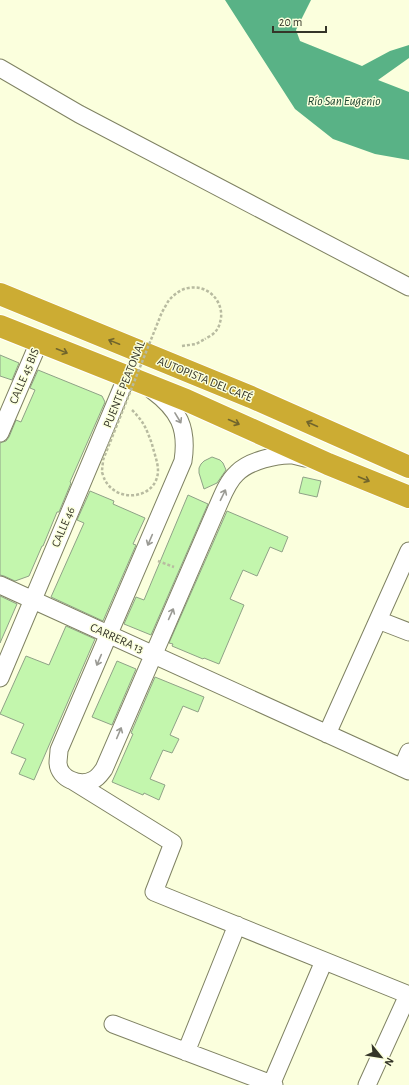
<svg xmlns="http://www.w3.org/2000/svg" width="409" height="1085" font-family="'Alegreya Sans',sans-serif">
	<rect width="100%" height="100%" fill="#fbffdd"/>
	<path fill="#59b286" d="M225,0H311L296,30L300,41L362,66L390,51L409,45V58L378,80L409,92V160L375,154L333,139L295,109Z"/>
	<path fill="#c3f6ad" stroke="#8fa287" d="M0,355L19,363L12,380L0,376Z
		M38,370L102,396L105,402L70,482L71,483L59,512H57L43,546H42L29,576L15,581L4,576L0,575V443L6,441L9,437L16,420L21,422L35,390L30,388Z
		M212,457L220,460L223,463L226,470L217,483L204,489L199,473V468L201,464L204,461Z
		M303,477L321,481L317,497L299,493Z
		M90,491L114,501L113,504L145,518L133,544L136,545L103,621L51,597L84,523L77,520Z
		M188,495L208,504L151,635L124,624L136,597L144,600Z
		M227,511L288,537L282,552L270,547L257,576L243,570L230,599L244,605L219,664L204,658L203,659L172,646L173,644L169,643Z
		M0,596L17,604L0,643Z
		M66,626L95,639L34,780L19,774L26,759L11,753L24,724L0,714L26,656L49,665Z
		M117,661L136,669L112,725L92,717Z
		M155,677L204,697L198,712L183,706L170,735L179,739L172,753L163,750L150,779L165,785L159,800L144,793L143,795L112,782L133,734L131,733Z"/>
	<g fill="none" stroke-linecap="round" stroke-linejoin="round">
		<g stroke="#7f8263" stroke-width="19">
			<path id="minor" d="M0,68L79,114L409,287
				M152,390C179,410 188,428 183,461L59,750C59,754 58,759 58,763C59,779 80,787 93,780C98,778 101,773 104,769L217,508C222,497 227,482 237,473C249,461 277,454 293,455C297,456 301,457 305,458
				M0,433L39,342
				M0,585L409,771
				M378,620L409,632
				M0,678L127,376
				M327,734L409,551
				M402,768L409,752
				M73,781L173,843L154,892L409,995
				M113,1024L274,1085
				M186,1052L237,925
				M271,1085L324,961
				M367,1085L408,995"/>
		</g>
		<g stroke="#fff" stroke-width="24">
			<path id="trunk" d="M0,294L251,397L409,467
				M0,326L186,400L328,464L409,497"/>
		</g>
		<path stroke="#b8bba0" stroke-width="2.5" stroke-dasharray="3 2" stroke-linecap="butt" d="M182,346L196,344L205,339
			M132,410C144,422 146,428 152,444
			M158,561L174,567"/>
		<use href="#minor" stroke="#fff" stroke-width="17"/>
		<use href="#trunk" stroke="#ccac33" stroke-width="22"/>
		<path stroke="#b8bba0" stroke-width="2.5" stroke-dasharray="3 2" stroke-linecap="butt" d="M152,444C154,453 158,462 158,471C157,500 115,504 104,478C104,477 102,473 102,472C102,468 103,464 103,460L162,312C165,308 167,302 170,299C175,294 181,289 188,288C207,284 223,300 221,318C220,323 219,328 215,332C213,335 208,337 205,339"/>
	</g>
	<defs><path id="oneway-shaft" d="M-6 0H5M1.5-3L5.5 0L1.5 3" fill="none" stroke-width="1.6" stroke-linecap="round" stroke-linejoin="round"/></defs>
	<g stroke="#71652c">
		<use href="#oneway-shaft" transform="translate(114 342) rotate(-158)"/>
		<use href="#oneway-shaft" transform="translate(62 351) rotate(22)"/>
		<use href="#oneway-shaft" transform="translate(234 422) rotate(24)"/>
		<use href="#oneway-shaft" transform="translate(312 424) rotate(-156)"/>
		<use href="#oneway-shaft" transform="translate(364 479) rotate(23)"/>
	</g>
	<g stroke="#9a9a94">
		<use href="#oneway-shaft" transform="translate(178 418) rotate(59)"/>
		<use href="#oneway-shaft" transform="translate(223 495) rotate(-64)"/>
		<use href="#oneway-shaft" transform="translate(150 540) rotate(113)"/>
		<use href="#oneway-shaft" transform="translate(171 614) rotate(-66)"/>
		<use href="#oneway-shaft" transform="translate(99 660) rotate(113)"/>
		<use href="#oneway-shaft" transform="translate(119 733) rotate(-67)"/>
	</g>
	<g text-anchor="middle" stroke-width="3" stroke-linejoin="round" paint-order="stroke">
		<g font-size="12" fill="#343528" stroke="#fbffdd">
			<text transform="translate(24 376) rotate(-67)" y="4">CALLE 45 BIS</text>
			<text transform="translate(205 379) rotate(22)" y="4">AUTOPISTA DEL CAFÉ</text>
			<text transform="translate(124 384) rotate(-68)" y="4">PUENTE PEATONAL</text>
			<text transform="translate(63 527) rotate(-67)" y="4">CALLE 46</text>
			<text transform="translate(117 638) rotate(24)" y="4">CARRERA 13</text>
		</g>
		<g font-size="13" font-style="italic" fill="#1d4431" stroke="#fbffdd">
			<text x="344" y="105">Río San Eugenio</text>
		</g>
	</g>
	<g transform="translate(381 1057) rotate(120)" stroke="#fbffdd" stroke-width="3" paint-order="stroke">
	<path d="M0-3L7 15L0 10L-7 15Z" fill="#343528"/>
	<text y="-6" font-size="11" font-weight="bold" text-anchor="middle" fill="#343528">N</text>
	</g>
	<path d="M273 26v6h53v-6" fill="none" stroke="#343528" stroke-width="2"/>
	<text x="279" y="26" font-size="12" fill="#343528" stroke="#fbffdd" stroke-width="3" paint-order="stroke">20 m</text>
</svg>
